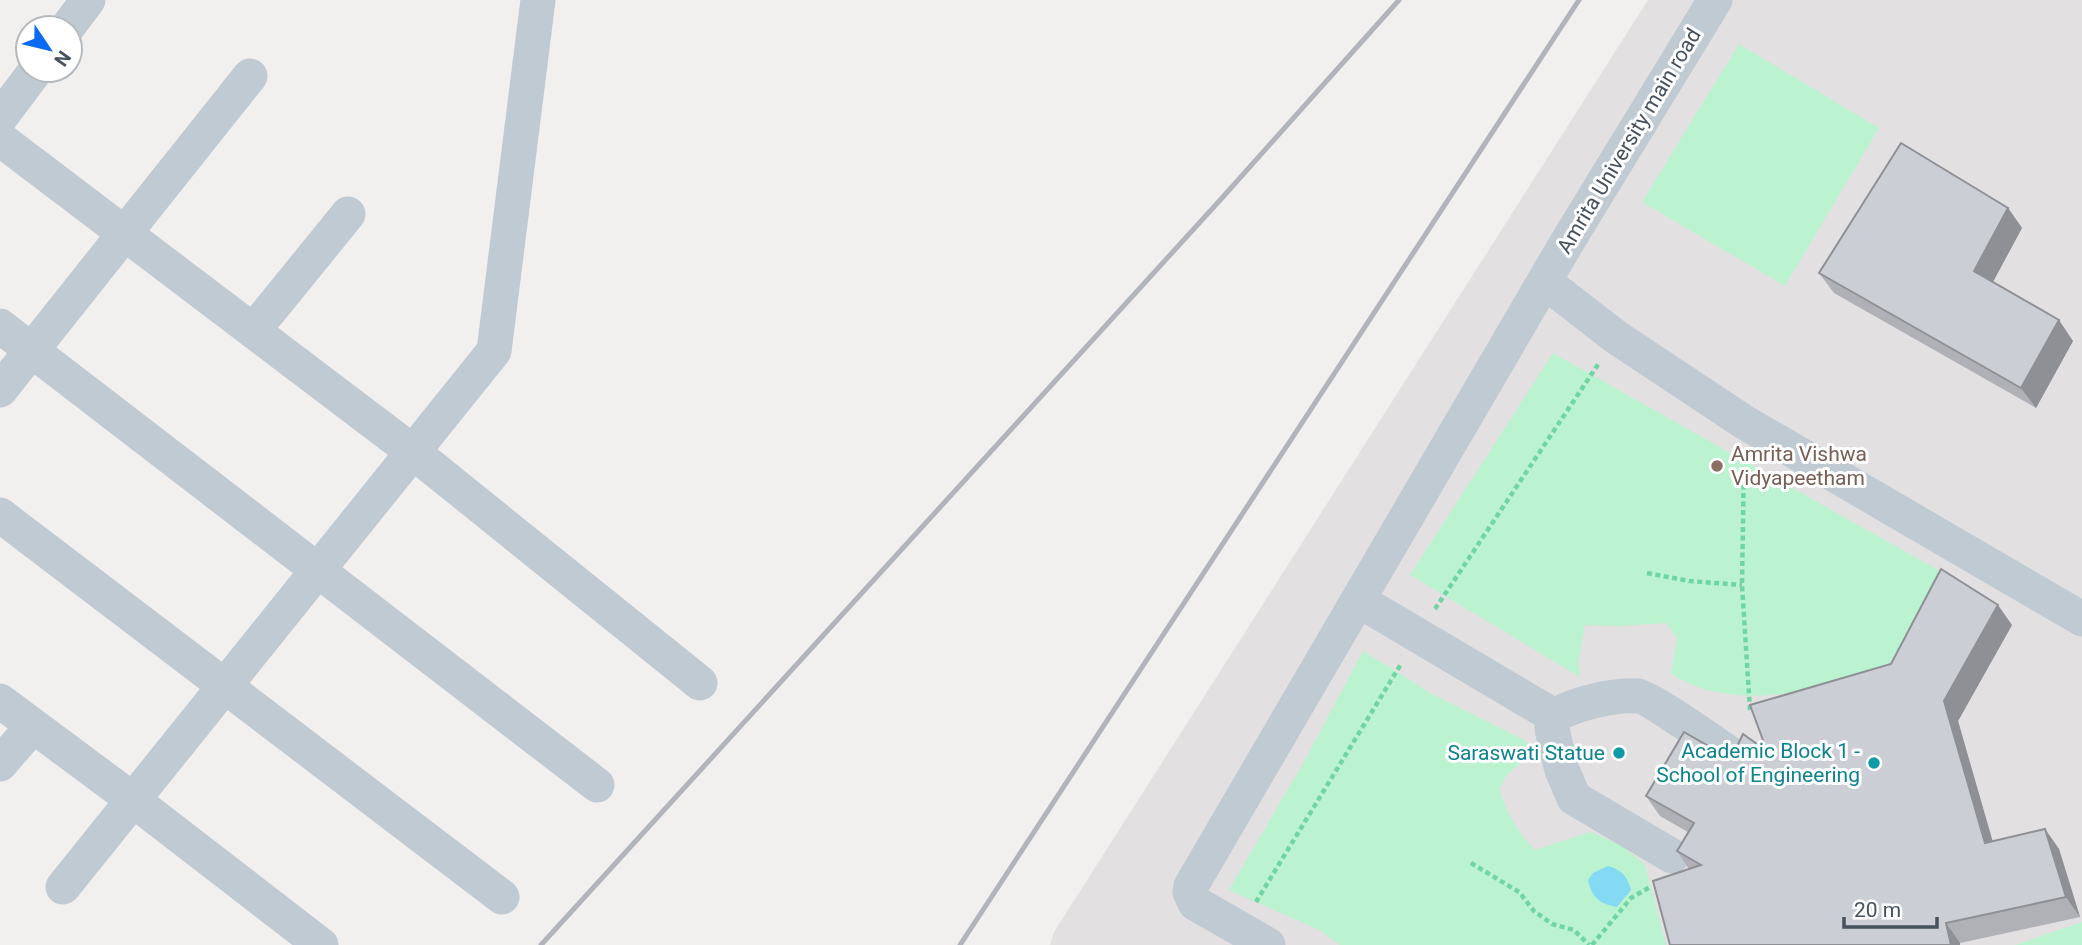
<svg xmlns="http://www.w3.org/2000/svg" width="2082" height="945" font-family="Roboto,sans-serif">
	<rect width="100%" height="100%" fill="#f2efef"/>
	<path fill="#e3e0e1" d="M1648,0H2082V945H1050L1054,932Z"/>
	<path fill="#bbf3d1" d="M1739,44L1879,128L1785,286L1642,202Z
		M1553,353L1945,574L1925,613L1885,674C1815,688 1737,715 1671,674L1677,638L1666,623L1620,626L1585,625L1578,663L1580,677L1410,575Z
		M1363,651L1432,694L1526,741L1533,752L1507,775L1499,789C1507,812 1518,834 1535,850L1590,832L1621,845L1645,865L1666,945H1340L1319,930L1229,890L1306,758Z
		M2082,922V945H2015Z"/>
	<path fill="#84daf3" d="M1608,866C1622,870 1627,876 1631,890L1617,907C1600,904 1592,898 1588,880L1593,873Z"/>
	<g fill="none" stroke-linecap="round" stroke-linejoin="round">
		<path stroke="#70d4a4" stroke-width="4.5" stroke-dasharray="5 3.5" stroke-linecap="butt" d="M1744,459L1742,585L1750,710
			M1647,573L1689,581L1742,585
			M1435,609L1599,363
			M1471,863L1519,892L1534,911L1552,924L1574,930L1589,945
			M1256,902L1401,664
			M1592,945L1631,898L1650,887"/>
		<path stroke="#bfcad3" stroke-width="35" d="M67,28L88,0
			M0,118L36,70
			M0,139L413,452L700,683
			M1545,282L1616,337L1744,422L2082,619
			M0,326L597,785
			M253,331L348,214
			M0,390L250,76
			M0,515L502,897
			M1358,600L1554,716
			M0,701L133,800L321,945
			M0,764L33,726
			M1672,856L1574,798L1562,770L1555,743L1552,728L1554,716C1574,704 1614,694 1638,696C1649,697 1721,748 1735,757
			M63,887L494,351L538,0
			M1268,945L1195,903L1190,892L1191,886L1566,244L1715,0"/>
		<path stroke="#b1b5bb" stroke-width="5" d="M541,945L1222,198L1399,0
			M960,945L1579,0"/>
	</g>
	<path fill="#afb1b7" d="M2008,208L2022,228L1993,282L2073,341L2036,408L1834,293L1819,273Z
		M2012,625L1958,721L1992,841L2045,829L2059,849L2080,917L1960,943L1689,869L1677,851L1688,832L1660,816L1646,796L1731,759L1767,751L1891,664Z"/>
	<path fill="#8e9095" d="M2008,208L2022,228L1988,291L1974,271Z
		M2059,320L2073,341L2036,408L2021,388Z
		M1998,605L2012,625L1958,721L1999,863L1985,843L1944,701Z
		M2045,829L2059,849L2080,917L2066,897Z
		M1946,923L1960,943V945H1951Z"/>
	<path fill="#cbced5" stroke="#8e9095" stroke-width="2" d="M1901,143L2008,208L1974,271L2059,320L2021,388L1819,273Z
		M1941,569L1998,605L1944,701L1985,843L2045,829L2066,897L1946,923L1951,945H1670L1653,881L1701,865L1677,851L1694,823L1646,796L1684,732L1731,759L1743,734L1767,751L1750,705L1891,664Z"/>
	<circle fill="#8d6e63" stroke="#fff" stroke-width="2.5" cx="1717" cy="466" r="7"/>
	<g fill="#0f9aa8" stroke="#fff" stroke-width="2.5">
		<circle cx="1619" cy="753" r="7"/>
		<circle cx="1874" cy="763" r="7"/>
	</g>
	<g text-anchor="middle" stroke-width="6" stroke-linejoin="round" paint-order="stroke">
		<g font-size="21" fill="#46535f" stroke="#fff">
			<text transform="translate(1629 141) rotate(-59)" y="7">Amrita University main road</text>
		</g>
		<g font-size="21" fill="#785e54" stroke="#fff" text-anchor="start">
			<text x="1731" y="461">Amrita Vishwa<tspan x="1731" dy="24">Vidyapeetham</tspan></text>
		</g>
		<g font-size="21" fill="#0d838f" stroke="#fff" text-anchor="end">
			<text x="1860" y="758">Academic Block 1 -<tspan x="1860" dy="24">School of Engineering</tspan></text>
			<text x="1605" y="760">Saraswati Statue</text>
		</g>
	</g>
	<g transform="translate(49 49) rotate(125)"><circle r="33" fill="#ffffff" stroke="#b5babf" stroke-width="2"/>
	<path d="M0-5L12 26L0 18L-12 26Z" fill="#0a6bf2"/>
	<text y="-10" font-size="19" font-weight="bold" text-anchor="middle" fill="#46535f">N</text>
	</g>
	<path d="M1844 917v10h93v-10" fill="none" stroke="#46535f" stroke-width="3.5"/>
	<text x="1854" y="917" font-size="21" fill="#46535f" stroke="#ffffff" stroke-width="5" paint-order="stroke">20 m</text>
</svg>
